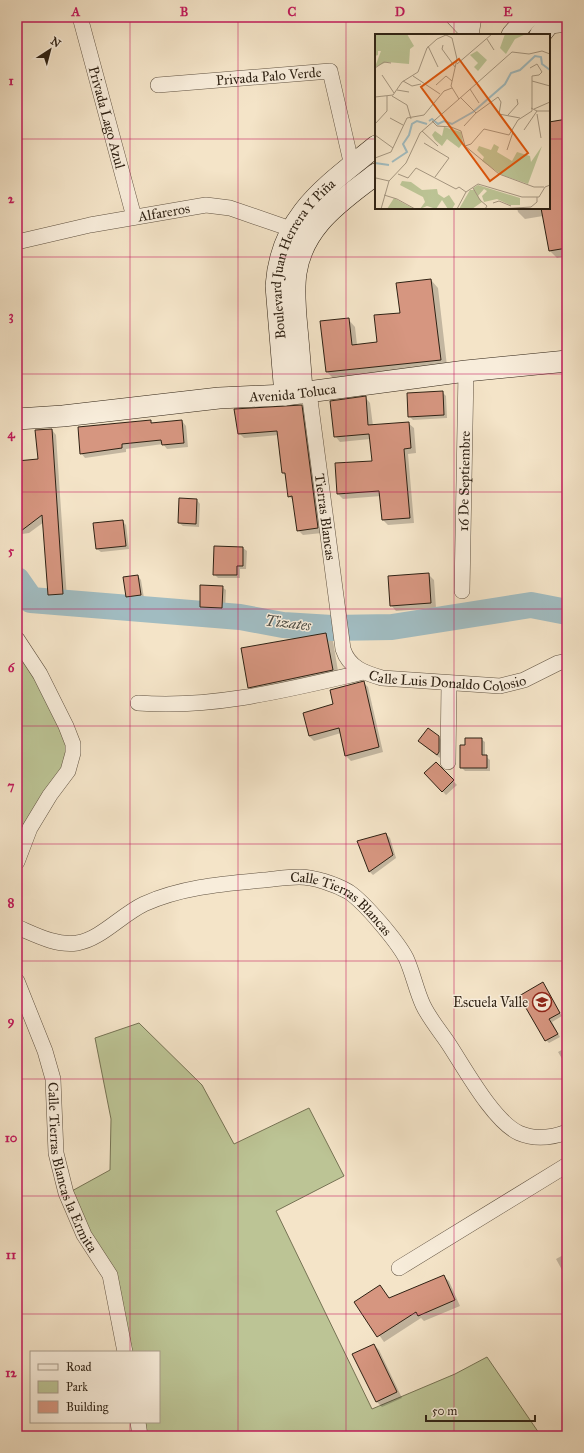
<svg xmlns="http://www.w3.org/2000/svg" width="584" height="1453" font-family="'IM FELL Great Primer',serif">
	<rect width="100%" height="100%" fill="#f4e4c8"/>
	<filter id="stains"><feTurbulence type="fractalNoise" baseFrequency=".005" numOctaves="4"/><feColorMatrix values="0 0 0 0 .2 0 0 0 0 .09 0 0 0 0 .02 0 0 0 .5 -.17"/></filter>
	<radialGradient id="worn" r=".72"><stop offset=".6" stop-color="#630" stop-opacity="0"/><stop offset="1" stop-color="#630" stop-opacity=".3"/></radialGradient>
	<path fill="#bcc495" stroke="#767354" d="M17,647L66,736L67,759L17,844Z
		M139,1023L202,1085L234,1144L309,1108L344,1176L276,1211L372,1409L455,1374L487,1357L541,1436H144L142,1422H159V1352H129L88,1233L70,1192L110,1170L111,1119L95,1038Z"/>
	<path fill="#0003" d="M567,120V256L557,258L550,251L543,216L525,219L518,212L517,208H549V123Z
		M431,280L438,288L447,366L334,379L327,372L348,319L355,327L357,345L378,343L401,313Z
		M442,392L446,396L447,418L413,420L409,416Z
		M365,397L370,403L373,426L408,423L414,428L416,453L408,454L414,523L388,525L383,520L381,496L343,499L338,494L373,462L370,439L340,442L335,436Z
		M301,406L306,411L322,533L303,535L298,530L293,500L289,496L286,476L283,473L279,435L244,438L239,433Z
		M182,421L186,426L188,447L167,449L163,444L126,449V452L85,458L81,453L151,422L153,424Z
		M52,430L56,435L67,599L54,600L49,595L44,522L29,533L22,534L17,532V462L39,460Z
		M197,500L200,504L199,527L183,526L179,523Z
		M122,521L126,525L129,549L101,552L97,549L94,524Z
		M215,547L243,548L247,551L246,569H240V578H218L214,574Z
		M428,574L434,580L436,608L396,611L391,605Z
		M138,576L141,580L144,598L130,600L127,597Z
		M222,587L226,590L225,611L204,610L201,607Z
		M325,634L333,641L339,677L256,694L249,687Z
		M363,682L368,687L383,752L351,761L346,756L341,733L314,741L309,736L304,713L335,705Z
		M439,737L442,741V755L440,758L423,745Z
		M481,739L485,742V756L490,760V771H465L461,767L466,746Z
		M436,763L457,785L446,795L425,773Z
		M386,834L390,838L396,858L373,875L370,872L359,842Z
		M543,984L562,1016L552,1022L560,1037L549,1043L546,1040Z
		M567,1047V1067L558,1052Z
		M567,1253V1279L556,1259Z
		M443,1276L449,1281L460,1306L424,1321L421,1318L384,1342L356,1302L380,1286L390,1299Z
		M374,1345L379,1350L402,1398L382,1407L377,1402Z"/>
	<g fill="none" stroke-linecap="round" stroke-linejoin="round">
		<path stroke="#a1bcc1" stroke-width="26" d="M17,580L31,600L240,617L283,625L332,628L392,627L531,605L567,612"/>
	</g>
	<path fill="#d69680" stroke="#2f2214" d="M567,119V248L549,251L541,208H549V122Z
		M431,279L441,360L326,372L320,321L349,318L352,345L377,342L374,315L400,313L396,283Z
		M443,391L444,415L408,417L407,393Z
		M366,396L368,425L409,422L411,448L404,449L410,518L382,520L379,491L337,494L335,463L372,461L369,434L334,437L330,401Z
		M302,405L318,528L297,531L292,496L288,497L285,473H282L277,431L238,434L234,409Z
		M151,420V423L182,420L184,443L162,445L161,440L122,444V448L80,454L78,427Z
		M52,429L63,594L48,595L42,515L17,534V461L38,459L35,430Z
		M179,498L197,499L196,524L178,523Z
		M123,520L126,546L96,549L93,523Z
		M214,546L243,547V566H237V575H213Z
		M429,573L431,603L390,606L388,576Z
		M138,575L141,595L126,597L123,577Z
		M200,585L223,586L222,608L200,607Z
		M326,633L333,670L248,688L241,648Z
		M364,681L379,747L345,756L339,728L309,736L303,713L333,704L330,690Z
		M428,728L439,736V752L437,755L418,741Z
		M465,738H482V755H487V768H460V745H465Z
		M436,762L454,780L442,792L424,773Z
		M386,833L393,855L369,872L357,841Z
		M543,982L560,1013L549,1019L558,1034L545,1041L519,996Z
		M444,1275L455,1300L418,1316L416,1312L377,1337L354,1302L380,1285L389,1298Z
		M374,1344L397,1392L376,1402L352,1354Z"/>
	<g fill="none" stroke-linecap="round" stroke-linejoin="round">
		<g stroke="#605241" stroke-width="16">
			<g id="street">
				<path id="s1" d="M80,17L134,217"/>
				<path d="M453,17L470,35"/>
				<path d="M542,27L567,24"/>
				<path d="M471,35L474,17"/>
				<path id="s2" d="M158,85L330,71L352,166"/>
				<path id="s3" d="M17,242L90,225L206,205L230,208L291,229L300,235"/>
				<path id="s4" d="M309,392L343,649C349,668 365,673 382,678L500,686L524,680L558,663L567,661"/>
				<path id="s5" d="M462,591L466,371"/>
				<path d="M17,639L40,674L66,726L73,744V753L68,771L50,795L30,828L17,862"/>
				<path d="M138,703C214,709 290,689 364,672"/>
				<path d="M448,762L449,684"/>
				<path id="s6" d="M17,927C36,935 56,946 77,943C101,939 121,915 144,904C182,887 222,884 264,880C275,879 287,877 299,877C314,877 335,884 349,892C365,903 397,941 406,958C413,973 416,990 423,1005C429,1018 440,1031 448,1043C464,1067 493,1121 519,1133C535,1140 551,1138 567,1132"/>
				<path id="s7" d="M17,981L45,1051L53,1079L56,1153L66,1193L84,1235L110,1275L125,1352"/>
				<path d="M399,1268L567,1165"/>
				<path d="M138,1422L140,1436"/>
			</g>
		</g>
		<g stroke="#2f2214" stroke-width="22">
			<g id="secondary">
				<path d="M512,35L528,17"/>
				<path d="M540,35L554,17"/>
				<path d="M302,393C301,371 299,350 297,328C293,287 291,256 320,222C336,203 357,189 376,174"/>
				<path id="s8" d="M285,395L276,286C281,215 326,187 376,146"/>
				<path id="s9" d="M17,419L63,416L219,398L285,395L466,371L567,361"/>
			</g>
		</g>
		<use href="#street" stroke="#f8eddb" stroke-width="15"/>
		<use href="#secondary" stroke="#f8eddb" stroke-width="21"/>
	</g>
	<path fill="none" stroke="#c2185b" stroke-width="1" stroke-opacity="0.55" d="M130,17V1352M238,17V1436M346,17V1436M454,17V35M17,139H376M549,139H567M454,208V1436M17,257H567M17,374H567M17,492H567M17,609H567M17,726H567M17,844H567M17,961H567M17,1079H567M17,1196H567M17,1314H567M130,1422V1436"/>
	<defs>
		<g id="school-ring" transform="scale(1)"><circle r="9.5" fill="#f8eddb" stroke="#8f2418" stroke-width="1.5"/><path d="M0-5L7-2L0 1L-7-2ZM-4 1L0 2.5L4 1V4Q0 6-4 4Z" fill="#8f2418"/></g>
	</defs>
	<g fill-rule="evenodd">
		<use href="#school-ring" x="542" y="1002"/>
	</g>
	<g text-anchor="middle" stroke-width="3" stroke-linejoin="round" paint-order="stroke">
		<g font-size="14" fill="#2f2214" stroke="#f8eddb">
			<text dy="5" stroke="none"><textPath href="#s2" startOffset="111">Privada Palo Verde</textPath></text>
			<text dy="5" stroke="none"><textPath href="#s1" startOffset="104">Privada Lago Azul</textPath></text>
			<text dy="5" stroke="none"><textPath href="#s3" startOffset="150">Alfareros</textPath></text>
			<text dy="5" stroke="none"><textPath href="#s8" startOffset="144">Boulevard Juan Herrera Y Piña</textPath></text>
			<text dy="5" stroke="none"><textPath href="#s9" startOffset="277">Avenida Toluca</textPath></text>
			<text dy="5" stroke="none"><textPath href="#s5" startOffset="110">16 De Septiembre</textPath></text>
			<text dy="5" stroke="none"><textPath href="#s4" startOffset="126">Tierras Blancas</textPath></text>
			<text dy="5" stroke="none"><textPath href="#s4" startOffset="376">Calle Luis Donaldo Colosio</textPath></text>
			<text dy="5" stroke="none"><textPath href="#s6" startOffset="350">Calle Tierras Blancas</textPath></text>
			<text dy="5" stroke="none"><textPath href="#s7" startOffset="196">Calle Tierras Blancas la Ermita</textPath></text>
		</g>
		<g font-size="14" fill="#2f2214" stroke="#f8eddb" text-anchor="end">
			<text x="528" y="1007">Escuela Valle</text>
		</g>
		<g font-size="15" font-style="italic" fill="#515048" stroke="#f8eddb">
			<text transform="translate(288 623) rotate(7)" y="5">Tizates</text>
		</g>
	</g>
	<g transform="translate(375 34)">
		<rect width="175" height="175" fill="#f4e4c8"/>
		<path d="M0,0H32L39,12L35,15L34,30L12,28L0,33L6,17H3V21L0,22ZM130,0H151L140,5L131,20L125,14ZM102,17L112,26L103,37L99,33L103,29L95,21ZM69,93L86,98L88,109L84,114L72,105L67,112L60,106L57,101L60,97L67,102ZM119,110L124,113L122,118L137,127L142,118L155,122L156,128L167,112L153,150L127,141L107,127L109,123L102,116L104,112L116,116ZM27,147L36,148L47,156L62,155L63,160L69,164L74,161L80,170L77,175H73L67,166L61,175L52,172L45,175L50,168L48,163L25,151ZM103,151L145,164V171H135L122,165L109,168L107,162L112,157L109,155L103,162L98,154ZM95,156H99L107,168L97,175H84ZM19,164L39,175H12Z" fill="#bcc495"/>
		<path fill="none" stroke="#a1bcc1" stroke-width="2" d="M54,87L57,85L63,90L69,87L77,90L98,78L130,50L136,39L145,36L160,22L166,23L167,30L175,36M17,128L32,118L28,110L34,101L37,90L42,87L52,90M0,129L14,131"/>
		<path fill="none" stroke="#a59680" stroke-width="1" d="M112,5L119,16M68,11L67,15L80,33M53,12L63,33M82,30L117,0M0,34L9,28L16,29M155,34L162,30L167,38L164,41L157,42V47M7,41L19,59M38,42L65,60M28,47L37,52L46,50M61,51L71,42L77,47M95,55L104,69M22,56L34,58M17,62L32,71L36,85M0,63L18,61L27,48L43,38L52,14L62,5L71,1L77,4L82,25L76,52L84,65L137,18L154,20L167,17L175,20M85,63L101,79L123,63L126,68L124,80L145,84M156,74L162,77H175M159,75L175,68M162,80L166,104M133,81L143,70L142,65M15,84L28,91M57,87L62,92L76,93L86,97L90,112L96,110L109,95L134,101L143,86L157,77V47L175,52M0,90L12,77V62M89,92L101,79M149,96L162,77M47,97L63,112M0,101L18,114M49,109L74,124M90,112L124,140L159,153H169M132,116L138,98M0,124L16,118L32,84L49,81L69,57L77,54M23,140L33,144L41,134L81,155L84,153L91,158M60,143L74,124M0,146L1,144L14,147M14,147L31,129L45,99L84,65M98,154L105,166L112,172L110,175M9,161L22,165L40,175M118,169L124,167L136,172M6,175L14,147M82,175L91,158L103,150L147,163H164L170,153L175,151M125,175L156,173L162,168V163"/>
		<path fill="#df560c" fill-opacity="0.15" stroke="#df560c" stroke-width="2" d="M84,25L153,119L115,147L46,53Z"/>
		<rect width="175" height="175" fill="none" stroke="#2f2214" stroke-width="2"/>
	</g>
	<rect width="584" height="1453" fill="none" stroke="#f4e4c8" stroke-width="44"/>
	<rect x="30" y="1351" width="130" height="72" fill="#f8eddb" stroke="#a89c8b"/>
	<rect x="38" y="1364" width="20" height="6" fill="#f8eddb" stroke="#a89c8b"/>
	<text x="66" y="1371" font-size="12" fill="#2f2214">Road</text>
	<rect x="38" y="1381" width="20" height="12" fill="#bcc495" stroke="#a89c8b"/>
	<text x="66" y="1391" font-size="12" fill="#2f2214">Park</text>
	<rect x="38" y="1401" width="20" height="12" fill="#d69680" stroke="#a89c8b"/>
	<text x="66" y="1411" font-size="12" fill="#2f2214">Building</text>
	<g transform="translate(50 50) rotate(36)" stroke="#f8eddb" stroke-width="3" paint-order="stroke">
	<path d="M0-3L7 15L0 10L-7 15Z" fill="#2f2214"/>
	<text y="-6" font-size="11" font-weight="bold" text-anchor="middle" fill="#2f2214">N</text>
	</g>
	<path d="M426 1415v6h109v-6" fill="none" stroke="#2f2214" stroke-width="2"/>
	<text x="432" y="1415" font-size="12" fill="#2f2214" stroke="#f8eddb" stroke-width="3" paint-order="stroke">50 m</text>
	<rect x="22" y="22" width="540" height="1409" fill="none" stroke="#c2185b" stroke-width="1.5"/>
	<g font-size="13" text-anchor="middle" font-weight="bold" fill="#c2185b">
		<text x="76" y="16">A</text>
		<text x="184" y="16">B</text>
		<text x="292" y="16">C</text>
		<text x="400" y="16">D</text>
		<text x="508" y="16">E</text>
		<text x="11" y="85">1</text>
		<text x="11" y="203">2</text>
		<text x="11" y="320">3</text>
		<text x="11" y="438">4</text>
		<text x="11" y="555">5</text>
		<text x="11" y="672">6</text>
		<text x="11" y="790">7</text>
		<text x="11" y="907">8</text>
		<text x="11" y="1025">9</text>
		<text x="11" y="1142">10</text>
		<text x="11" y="1259">11</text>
		<text x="11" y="1377">12</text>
	</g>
	<rect width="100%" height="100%" filter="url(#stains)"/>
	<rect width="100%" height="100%" fill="url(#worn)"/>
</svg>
